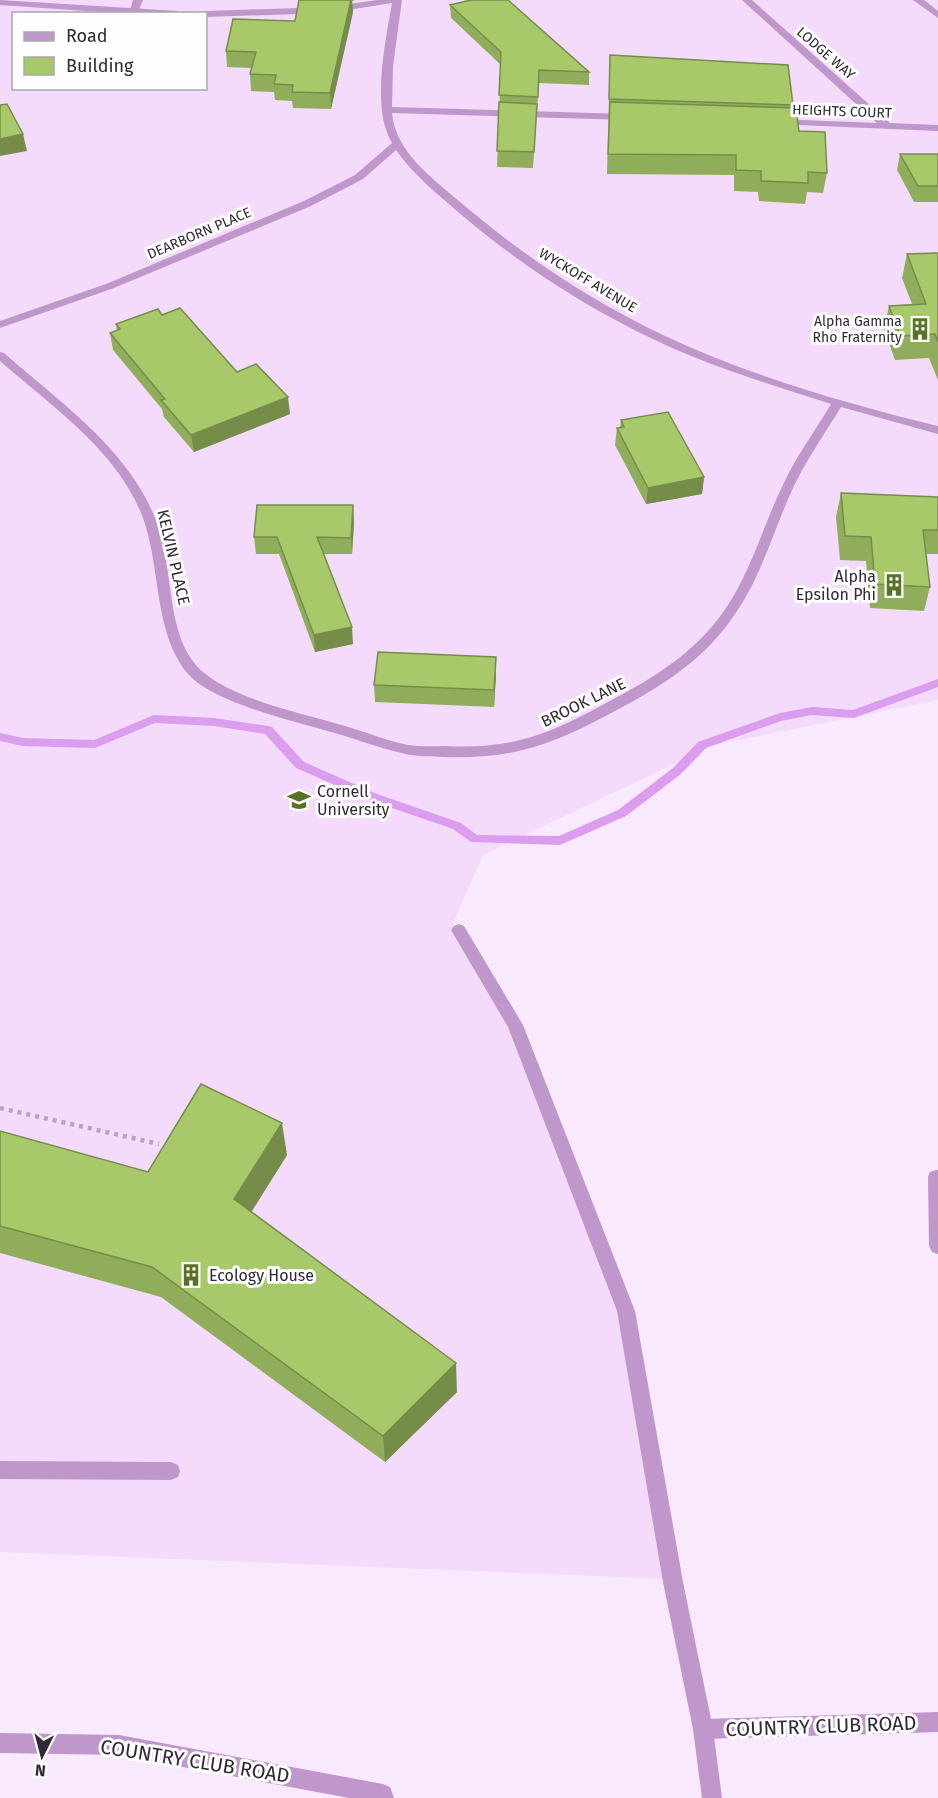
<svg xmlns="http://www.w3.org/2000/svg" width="938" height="1798" font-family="'Fira Sans',sans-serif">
	<rect width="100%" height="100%" fill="#f9e9fe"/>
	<path fill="#f4dbfc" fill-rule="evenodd" d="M0,0H938V700L714,745L483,855L453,923L520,1045L621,1325L670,1579L0,1552ZM14,14H206V88H14Z"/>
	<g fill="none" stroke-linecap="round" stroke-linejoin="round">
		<path fill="#db9ded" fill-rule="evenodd" d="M938,679V687L854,718L812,715L781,721L706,748L681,774L626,816L560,845L471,842L453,829L369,800L296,768L265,734L214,726L155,723L95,748L23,746L0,741V733L23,738L94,740L154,715L214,718L268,726L272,727L304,762L377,794L461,823L477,835L559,836L618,810L673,768L698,742L780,713L812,707L853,710Z"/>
		<path stroke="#b4a7b8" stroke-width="4.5" stroke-dasharray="4 5" stroke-linecap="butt" d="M0,1108L159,1144"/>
		<path fill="#bf97cb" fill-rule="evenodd" d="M133,0H143L137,14H129Z
			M913,0H924L938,11V18Z
			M459,924L464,926L523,1025L635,1311L683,1582L713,1729L722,1798H702L693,1729L663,1582L617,1311L508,1027L451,930L454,926Z
			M936,1170H938V1254L932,1252L929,1246L928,1177L930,1172Z
			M0,1461L171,1462L178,1465L180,1471L178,1477L171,1480L0,1479Z"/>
		<path fill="#bf97cb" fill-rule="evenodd" d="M0,0L178,11L182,14H129L0,5Z
			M377,0H402L393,66L392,107L628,114L633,117L628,120L392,113C395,151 432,178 459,201C521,254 589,300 663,335C747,375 848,404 938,426V434L841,407C825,433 807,459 794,486C774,528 762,576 735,614C708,655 670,681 628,704C562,740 521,760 443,757C431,756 418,757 406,754C387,750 367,743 348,737C307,724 216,705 189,675C152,632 162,564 141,513C115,449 50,405 0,361V352L4,353C63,405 136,454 160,532C172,571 168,627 192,660C219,698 301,712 345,726C366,732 387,741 408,745C420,747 433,746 445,746C520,750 557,730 621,695C662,673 700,647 726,608C751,571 763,526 782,487C795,458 815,431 831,404C772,385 711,367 655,340C587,308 522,266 464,217C440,196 414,176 396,150L363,179L311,206L114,288L0,328V321L106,284L304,201L355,175L392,143C371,108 385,44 392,3L329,13L206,17V14H202L206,11L329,7Z
			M742,0H752L890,123L938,125V131L774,124V120L778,119L877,123Z
			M938,1712V1732L703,1739L696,1736L693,1729L696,1722L703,1719Z
			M0,1733L119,1735L383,1784L390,1787L394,1798H349L119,1755L0,1753Z"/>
	</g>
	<path fill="#90ad5b" d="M299,0H354V1H352L353,12L331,109L293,108L292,101L275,100L274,92L251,91L250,74L252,68L227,67L226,51L295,21Z
		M450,5L589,72V85L539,83L533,168L497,167L501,65L451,18Z
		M610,55L793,105V108L799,131L827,173L823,193L807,192L805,204L759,201L758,192L734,191V175L607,174Z
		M900,154H938V202H914L897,170Z
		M938,253V380L929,358L895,360L884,329L889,306L912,304L902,278L907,254Z
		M162,315L237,372L290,414L194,452L164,417L162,409L113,350L110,333L117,331L116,324Z
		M621,420L704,477L702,494L646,504L615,445L617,428H620Z
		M841,493L938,497V554H926L930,587L924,611L870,608L866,561L840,560L836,517Z
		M353,505L354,522L352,554H323L353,644L315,652L279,554H256L254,537Z
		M496,674L494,707L375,702L374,685Z
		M0,1131L148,1172L287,1155L251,1212L457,1392L385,1462L161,1297L0,1253Z"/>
	<path fill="#768d4a" d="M351,0H352L353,12L331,109L330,93Z
		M23,134L27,151L0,156V139Z
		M288,397L290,414L194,452L191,435Z
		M704,477L702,494L646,504L648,488Z
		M353,505L354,522L352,554L351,538Z
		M352,627L353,644L315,652L314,635Z
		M496,657V674L494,707V690Z
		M282,1123L287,1155L240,1230L234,1199Z
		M456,1363L457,1392L385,1462L383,1436Z"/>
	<path fill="#a8c96a" stroke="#768d4a" stroke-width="1.5" d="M299,0H351L330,93L292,92L293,85L274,84L276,75L250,74L256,52L226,51L233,19L295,21Z
		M471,0H508L589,72L539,70L538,97L499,95L501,52L450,5Z
		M610,55L788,65L793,105L609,99Z
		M499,102L537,104L534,152L497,151Z
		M610,102L796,108L799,131L825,132L827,173L808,172V183L761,181V171L736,170V155L608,154Z
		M7,104L23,134L0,139V105Z
		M900,154H938V186H918Z
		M938,253V342L935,334L900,336L889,306L926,304L907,254Z
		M180,308L237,372L256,364L288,397L191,435L161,400L165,399L110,333L120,329L116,324L158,309L162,315Z
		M668,412L704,477L648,488L617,428L624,427L621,420Z
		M841,493L938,497V530H923L930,587L875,584L871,537L845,536Z
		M257,505H353L351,538L317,537L352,627L314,635L277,537H254Z
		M378,652L496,657L494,690L374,685Z
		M201,1084L282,1123L234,1199L456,1363L383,1436L152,1267L0,1226V1131L148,1172Z"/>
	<defs>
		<g id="building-bare" transform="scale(1.8)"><path d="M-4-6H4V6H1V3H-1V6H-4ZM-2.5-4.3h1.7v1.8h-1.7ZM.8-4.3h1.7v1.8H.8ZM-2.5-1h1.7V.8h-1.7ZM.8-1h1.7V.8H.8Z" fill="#5a7225" stroke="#fdfdfd" stroke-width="2.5" paint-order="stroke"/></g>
		<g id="university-bare" transform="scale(1.8)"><path d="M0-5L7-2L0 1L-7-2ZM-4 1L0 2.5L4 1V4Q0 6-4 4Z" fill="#5a7225" stroke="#fdfdfd" stroke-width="2.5" paint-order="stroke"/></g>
	</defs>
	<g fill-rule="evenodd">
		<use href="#building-bare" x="920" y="329"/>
		<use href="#building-bare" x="894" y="585"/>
		<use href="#university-bare" x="299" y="800"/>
		<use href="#building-bare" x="191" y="1275"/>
	</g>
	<g text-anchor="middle" stroke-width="6" stroke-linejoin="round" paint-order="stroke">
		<g font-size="14" fill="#312933" stroke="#fdfdfd">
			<text transform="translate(826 53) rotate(41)" y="5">LODGE WAY</text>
			<text transform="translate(842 111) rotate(2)" y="5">HEIGHTS COURT</text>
			<text transform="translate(199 233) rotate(-23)" y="5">DEARBORN PLACE</text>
			<text transform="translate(588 280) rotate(31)" y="5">WYCKOFF AVENUE</text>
		</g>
		<g font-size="14" fill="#312933" stroke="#fdfdfd" text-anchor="end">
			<text x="902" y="326">Alpha Gamma<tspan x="902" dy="16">Rho Fraternity</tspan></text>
		</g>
		<g font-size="16" fill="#312933" stroke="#fdfdfd">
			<text transform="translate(174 557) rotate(77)" y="6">KELVIN PLACE</text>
			<text transform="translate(583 702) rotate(-26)" y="6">BROOK LANE</text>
		</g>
		<g font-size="16" fill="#312933" stroke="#fdfdfd" text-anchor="start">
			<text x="876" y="582" text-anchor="end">Alpha<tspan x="876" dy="18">Epsilon Phi</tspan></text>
			<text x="317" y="797">Cornell<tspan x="317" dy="18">University</tspan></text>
			<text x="209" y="1281">Ecology House</text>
		</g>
		<g font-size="20" fill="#312933" stroke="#fdfdfd">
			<text transform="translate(821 1726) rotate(-2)" y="7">COUNTRY CLUB ROAD</text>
			<text transform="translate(195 1761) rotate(9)" y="7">COUNTRY CLUB ROAD</text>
		</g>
	</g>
	<rect x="12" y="12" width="195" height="78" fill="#fdfdfd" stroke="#aba8ac" stroke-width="1.5"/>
	<rect x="24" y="32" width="30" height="9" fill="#bf97cb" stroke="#aba8ac" stroke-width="1.5"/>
	<text x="66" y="42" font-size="18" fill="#312933">Road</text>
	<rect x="24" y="57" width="30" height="18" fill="#a8c96a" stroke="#aba8ac" stroke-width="1.5"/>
	<text x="66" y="72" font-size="18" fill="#312933">Building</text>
	<g transform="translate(42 1756) rotate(186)" stroke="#fdfdfd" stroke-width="4.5" paint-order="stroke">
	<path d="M0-4.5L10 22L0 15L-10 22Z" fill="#312933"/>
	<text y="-9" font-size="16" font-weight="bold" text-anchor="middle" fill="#312933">N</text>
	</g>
</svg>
